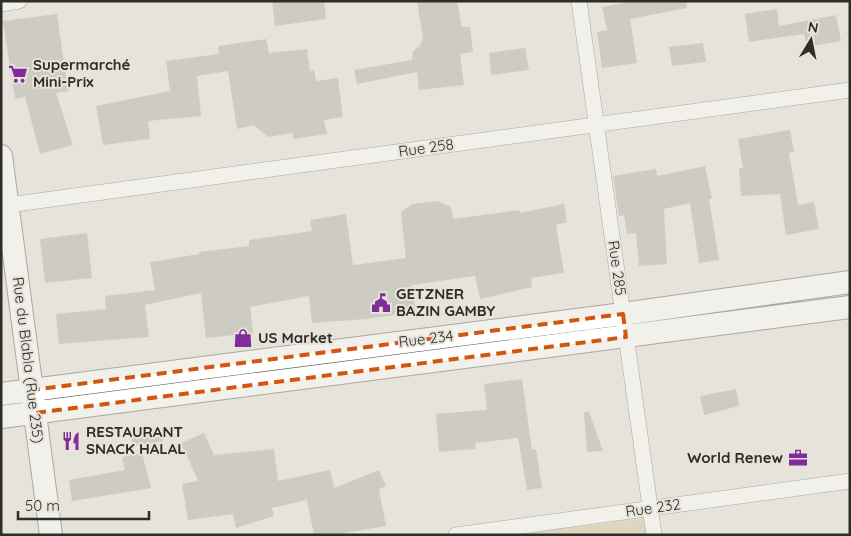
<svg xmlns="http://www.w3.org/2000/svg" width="851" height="536" font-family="Quicksand,sans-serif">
	<rect width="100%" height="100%" fill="#e5e3da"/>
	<path fill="#d4c7a1" d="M647,518L649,535H511Z"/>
	<path fill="#b1aea6" d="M272,1H324L326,19L275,26Z
		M417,1H457L462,27H470L473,52L460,54L464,85L419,90L417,72L357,84L354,70L412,60L413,51L420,46L423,38Z
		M634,1H686L687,8L630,19L637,63L602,68L597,32L607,30L602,7Z
		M777,9L779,26L836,15L841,41L807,47L804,34L749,42L745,14Z
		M57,14L68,91L56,93L73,145L40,154L25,97L15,99L3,21Z
		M266,39L269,53L307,49L310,71L314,70L316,81L338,78L343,117L324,120L327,134L293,139V133L268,137L254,125L237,129L228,71L197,76L201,116L148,121L150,139L103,145L96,106L170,91L166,61L219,54L218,46Z
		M703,43L706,62L672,66L669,47Z
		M525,48L529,70L491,75L489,53Z
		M790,130L794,152L789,153L798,205L814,202L819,229L786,235L780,194L741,196L739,168H743L738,139Z
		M705,166L712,199H709L719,260L699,263L690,203L664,209L667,264L639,266L636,233L627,234L624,215L619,216L613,176L656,169L657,176Z
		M438,201L451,207L453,219L520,210V213L564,204L567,222L556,225L564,273L531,278L532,287L480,299L475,276L412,285L416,312L366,319L312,323L309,296L250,307L253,333L206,338L201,293L145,305L149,337L59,344L56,314L106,309L105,296L155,290L150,262L199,254V252L249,246V240L312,231L310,220L346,214L353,265L406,258L401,212L412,204Z
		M87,233L92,278L45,283L40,239Z
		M522,379L532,450L536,449L542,488L527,490L518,438L475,443L476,449L439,452L436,414L487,410L484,384Z
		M736,389L739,406L704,415L700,396Z
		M584,412H589L603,451L587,452Z
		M161,427L163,441L133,446L131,432Z
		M204,433L214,455L274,449L278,481L330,470L334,488L379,470L386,486L379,489L386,526L332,535H314L307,500L272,508L274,516L236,528L233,514L188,520L182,484L198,481L181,443Z
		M142,453L151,488L72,501L69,480L125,470L122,457Z"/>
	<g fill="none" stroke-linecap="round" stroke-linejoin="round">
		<g stroke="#615f57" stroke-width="16">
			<path id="street" d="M579,1L654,535
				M1,4L19,1
				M1,206L850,90
				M456,535L850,481"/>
		</g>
		<g stroke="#615f57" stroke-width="24">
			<path id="secondary" d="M1,156L51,535
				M1,394L623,314L850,282
				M1,417L850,307"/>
		</g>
		<use href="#street" stroke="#fff" stroke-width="15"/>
		<use href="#secondary" stroke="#fff" stroke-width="22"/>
	</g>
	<path d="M0 0H851V536H0ZM623,314L626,337L35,413L32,390Z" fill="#e5e3da" fill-opacity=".55" fill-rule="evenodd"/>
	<path fill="none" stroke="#d5550f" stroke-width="4" stroke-dasharray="10 6" stroke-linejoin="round" d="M623,314L626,337L35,413L32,390Z"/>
	<defs>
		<g id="supermarket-bare" transform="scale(1.5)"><path d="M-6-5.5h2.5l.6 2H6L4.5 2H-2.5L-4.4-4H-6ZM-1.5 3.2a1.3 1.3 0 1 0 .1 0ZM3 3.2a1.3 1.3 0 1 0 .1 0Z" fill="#822c9a" stroke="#e5e3da" stroke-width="2.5" paint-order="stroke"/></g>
		<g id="civic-bare" transform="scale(1.5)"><path d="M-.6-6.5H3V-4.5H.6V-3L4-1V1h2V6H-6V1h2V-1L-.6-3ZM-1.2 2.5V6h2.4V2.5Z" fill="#822c9a" stroke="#e5e3da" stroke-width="2.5" paint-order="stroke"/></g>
		<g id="shop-bare" transform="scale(1.5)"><path d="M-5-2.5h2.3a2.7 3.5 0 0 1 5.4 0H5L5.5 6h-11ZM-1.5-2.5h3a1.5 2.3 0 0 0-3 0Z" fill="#822c9a" stroke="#e5e3da" stroke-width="2.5" paint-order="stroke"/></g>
		<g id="restaurant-bare" transform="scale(1.5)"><path d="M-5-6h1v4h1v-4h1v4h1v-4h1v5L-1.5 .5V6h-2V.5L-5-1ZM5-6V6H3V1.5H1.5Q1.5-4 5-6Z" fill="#822c9a" stroke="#e5e3da" stroke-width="2.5" paint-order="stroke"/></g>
		<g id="office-bare" transform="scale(1.5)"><path d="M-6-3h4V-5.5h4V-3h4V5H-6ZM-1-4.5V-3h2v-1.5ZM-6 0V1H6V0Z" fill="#822c9a" stroke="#e5e3da" stroke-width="2.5" paint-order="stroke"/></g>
	</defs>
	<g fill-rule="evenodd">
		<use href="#supermarket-bare" x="18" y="74"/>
		<use href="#civic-bare" x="381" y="303"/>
		<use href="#shop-bare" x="243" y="338"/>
		<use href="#restaurant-bare" x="71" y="441"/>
		<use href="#office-bare" x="798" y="458"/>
	</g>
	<g text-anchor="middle" stroke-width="4" stroke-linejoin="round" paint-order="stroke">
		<g font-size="15" font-weight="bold" fill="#2e2d2a" stroke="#e5e3da" text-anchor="start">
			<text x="33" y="70">Supermarché<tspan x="33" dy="17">Mini-Prix</tspan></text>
			<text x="396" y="299">GETZNER<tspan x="396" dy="17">BAZIN GAMBY</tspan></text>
			<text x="258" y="343">US Market</text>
			<text x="86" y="437">RESTAURANT<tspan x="86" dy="17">SNACK HALAL</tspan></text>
			<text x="783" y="463" text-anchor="end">World Renew</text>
		</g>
		<g font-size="15" fill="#2e2d2a" stroke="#e5e3da">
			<text transform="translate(426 148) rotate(-8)" y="5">Rue 258</text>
			<text transform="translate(617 268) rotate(82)" y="5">Rue 285</text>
			<text transform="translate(426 339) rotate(-7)" y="5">Rue 234</text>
			<text transform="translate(28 360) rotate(83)" y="5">Rue du Blabla (Rue 235)</text>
			<text transform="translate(653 508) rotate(-8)" y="5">Rue 232</text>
		</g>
	</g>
	<rect width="851" height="536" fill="none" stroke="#2e2d2a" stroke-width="5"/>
	<g transform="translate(811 40) rotate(10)" stroke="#e5e3da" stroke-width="4" paint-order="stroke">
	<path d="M0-4L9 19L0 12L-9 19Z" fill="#2e2d2a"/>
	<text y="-8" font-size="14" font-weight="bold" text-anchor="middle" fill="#2e2d2a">N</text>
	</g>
	<path d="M18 511v8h131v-8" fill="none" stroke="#2e2d2a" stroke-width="2.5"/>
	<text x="25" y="511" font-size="15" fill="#2e2d2a" stroke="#e5e3da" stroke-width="4" paint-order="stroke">50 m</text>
</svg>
